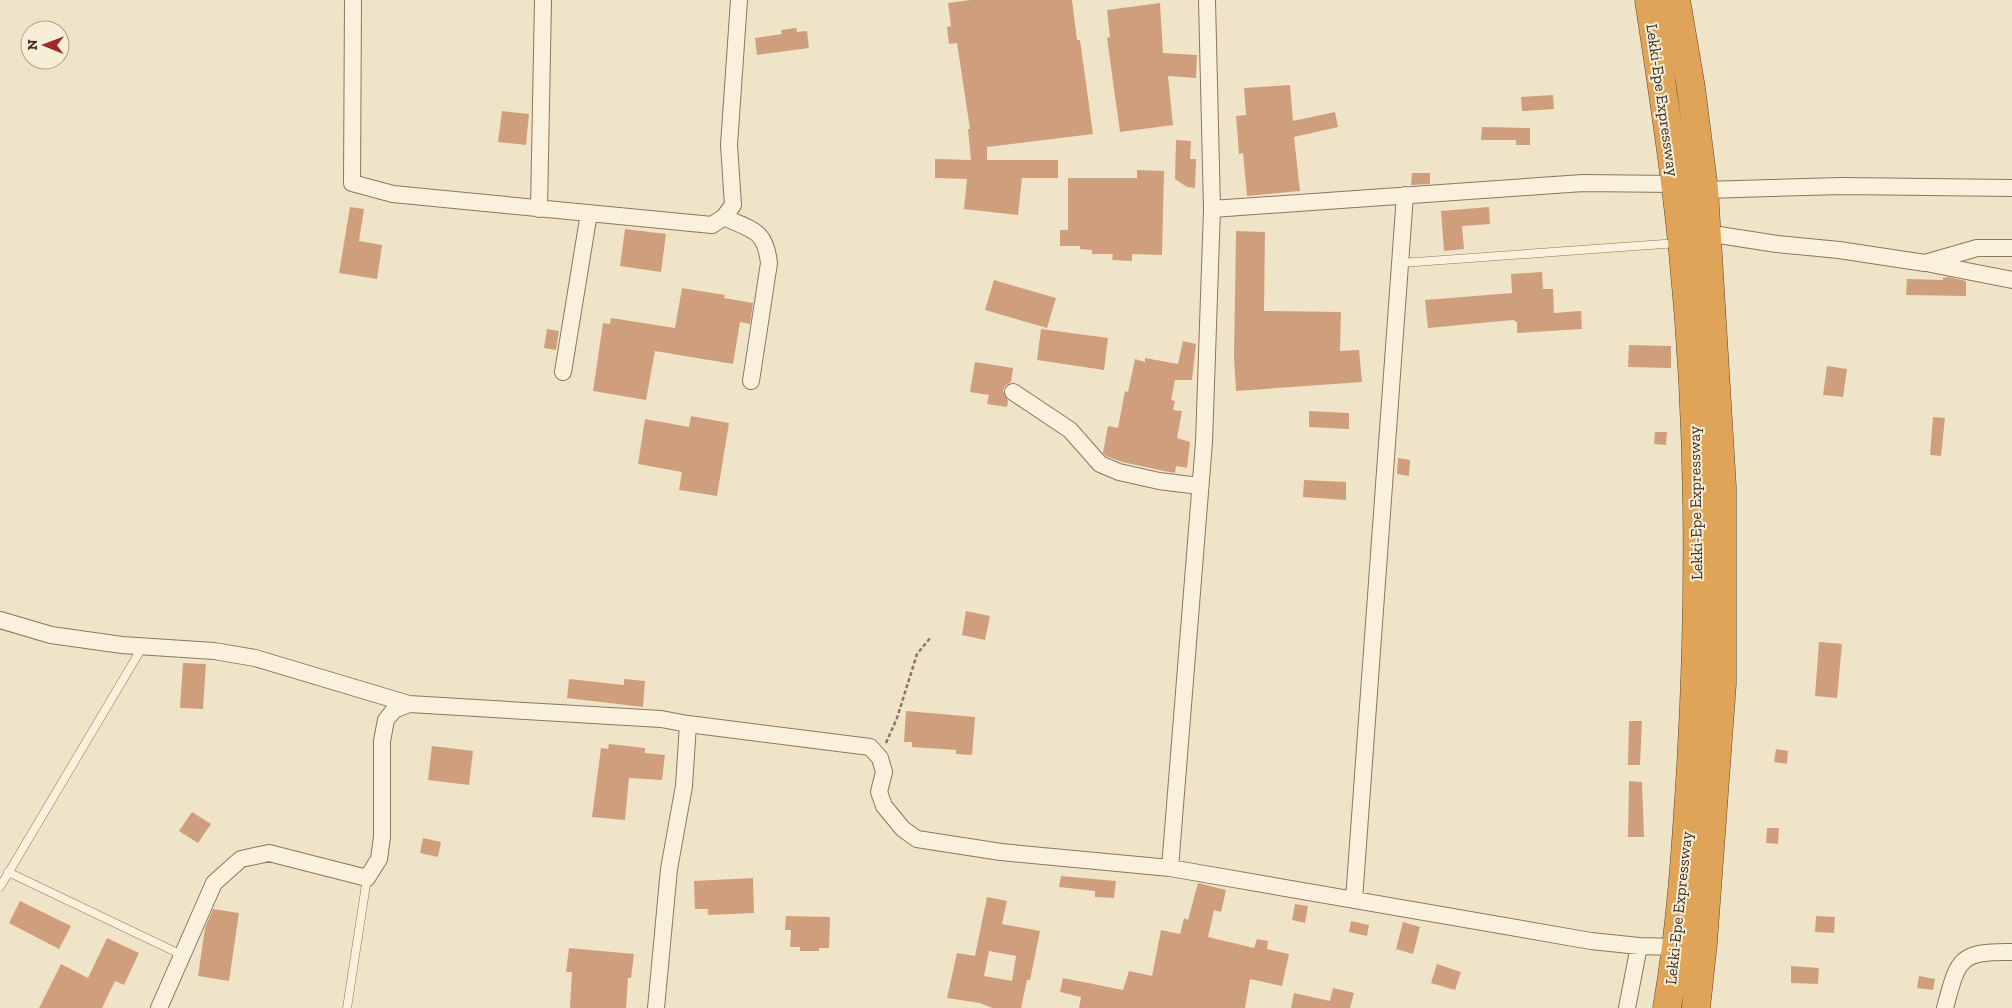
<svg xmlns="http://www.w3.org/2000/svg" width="2012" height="1008" font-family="'Zilla Slab',serif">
	<rect width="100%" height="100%" fill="#f0e4c8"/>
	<path fill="#cf9f7d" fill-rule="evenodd" d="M971,0H1072L1077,40H1080L1093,134L987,147V160H1058V178H1022L1018,215L964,209L967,179L935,178V159L971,160L968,129H970L957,43L949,44L947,27L951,26L948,3Z
		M1160,3L1163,53L1197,55L1196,78L1168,76L1173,125L1120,132L1107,38L1110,37L1107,10Z
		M796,28L797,32L807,31L809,48L757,55L755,38L782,34L781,30Z
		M1290,85L1293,121L1335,112L1338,127L1294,137L1300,191L1247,196L1243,153L1239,154L1236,116L1246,115L1244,88Z
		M1553,95L1554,109L1522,111L1521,97Z
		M502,111L529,114L526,145L498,142Z
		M1482,127L1530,128V145H1516V140H1481Z
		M1176,140L1191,141L1190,159H1196L1195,188L1187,187L1175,179Z
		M1137,170L1164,171L1162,255L1132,254V261L1112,260L1113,254H1092V250L1080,249V246H1060V230H1068V178H1137Z
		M1412,173H1430V184L1411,185Z
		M350,207L364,209L359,241L382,245L377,279L339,273Z
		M1489,207L1490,224L1462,226L1464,249L1444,251L1441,211Z
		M625,229L666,234L661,272L620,266Z
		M1236,231L1265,232L1264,311L1341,312L1340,351L1359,350L1362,382L1236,391L1234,359Z
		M1542,272L1543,289H1553L1554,313L1581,311L1582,329L1517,333V322L1513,320L1428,328L1425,300L1512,293L1511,274Z
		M1948,277L1966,281V296L1906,295L1907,279L1943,280V278Z
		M994,280L1056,298L1047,328L985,310Z
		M682,288L725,295L724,298L753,303L750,324L740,322L733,364L655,351L646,400L593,391L603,323L610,324L611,318L675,328Z
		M547,329L559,331L556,350L544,348Z
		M1041,329L1108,338L1104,370L1037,360Z
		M1183,341L1196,344L1192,380H1175L1171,400L1175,401L1173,410L1182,411L1177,438L1190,442L1187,468L1176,466L1175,473L1169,472L1122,462L1106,456L1103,453L1108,426L1118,428L1125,391L1128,392L1135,359L1145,362V358L1178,364Z
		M1629,345L1671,346V368L1628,367Z
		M975,362L1013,368L1011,382L1005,386L1003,391L1008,401L1007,407L987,404L989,395L970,392Z
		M1827,366L1847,369L1843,397L1823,395Z
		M1309,411L1349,413V429L1309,427Z
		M691,416L729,423L717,496L679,490L682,472L638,464L645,419L689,427Z
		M1933,417L1945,418L1941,456L1930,455Z
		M1655,432H1667L1666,445L1654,444Z
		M1398,458L1410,460L1409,476L1397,474Z
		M1304,480L1346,482V500L1303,497Z
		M966,611L990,616L985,640L962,635Z
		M1819,642L1842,644L1837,698L1815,696Z
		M183,663L206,664L203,709L180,708Z
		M569,679L624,685V679L645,681L643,707L567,698Z
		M906,711L975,717L972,755L956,754V750L912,747V742H904Z
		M1629,721H1642L1640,765H1628Z
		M609,744L645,748V753L665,755L662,780L629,778L625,820L592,817L601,748L608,749Z
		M432,746L473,751L469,785L428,780Z
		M1776,749L1788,751L1787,764L1774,762Z
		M1629,781L1642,782L1644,837H1628Z
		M192,812L211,824L198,843L179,831Z
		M1767,828H1779L1778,844L1766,843Z
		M423,838L441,842L438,857L420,853Z
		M1061,876L1116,881L1114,898L1095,897V891L1059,887Z
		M753,878L754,913L708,915V909H695L694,881Z
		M1198,883L1226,890L1221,912L1214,910L1208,937L1254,948L1257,939L1268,941L1267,949L1289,954L1282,986L1250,979L1245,1008H1079L1081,997L1060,992L1063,978L1123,990L1129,971L1152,976L1161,930L1180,934L1184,918L1188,920Z
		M987,897L1007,901L1002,924L1040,931L1030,980H1027L1021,1008H992L980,1003L947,998L957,953L975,956ZM989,951L1016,956L1012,981L984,976Z
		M20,901L71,926L59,949L9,923Z
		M1295,904L1308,906L1305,923L1292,920Z
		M213,909L239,913L229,981L198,976L205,928Z
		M786,916L830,917L829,948H819V951H800V947H790L791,930H785Z
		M1816,916L1835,917L1834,933L1815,932Z
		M1351,921L1369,925L1367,936L1349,932Z
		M1403,922L1420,927L1413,954L1396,949Z
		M107,938L139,953L124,985L115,981L102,1008H39L61,964L88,978Z
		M569,948L634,954L631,978H628L626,1008H570L572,972H566Z
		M1437,964L1461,972L1455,990L1431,983Z
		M1791,966L1819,968L1818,984L1791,983Z
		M1919,976L1935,979L1933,990L1917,988Z
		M1333,988L1354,993L1350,1008H1291L1294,993L1330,1001Z"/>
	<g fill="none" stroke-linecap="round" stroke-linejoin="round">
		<g stroke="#8d765c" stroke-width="9">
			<path id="lane" d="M1401,263L1678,243
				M8,872L182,955
				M0,887L143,646
				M347,1008L367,878"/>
		</g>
		<g stroke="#8d765c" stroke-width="18">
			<path id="street" d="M353,0L352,183L393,194L712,225L724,217L733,205L729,145L739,0
				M1704,190L1842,186L2012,188
				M539,209L543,0
				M1212,209L1583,183L1675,184
				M724,217C753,231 765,229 769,263L751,381
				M1706,233L1777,244L1839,250L1925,263L1977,248H2012
				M1931,264L2012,280
				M563,372L589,213
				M1013,392L1070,430L1100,464L1119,472L1159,481L1199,486
				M0,620L51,635L122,645L214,651L255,658L409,704
				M688,724L870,747L880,758L884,772L879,792L884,806L903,829L917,839L1001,852L1170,868L1591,941L1639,946L1677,947
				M1170,868L1204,442L1212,209L1207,0
				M1354,900L1405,195
				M159,1008L214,883L241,859L269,853L367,878L379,859L382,837V741L386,720L394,710L409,704L661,719L688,724L684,786L669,869L656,1008
				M1627,1008L1639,946
				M1945,1008C1958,960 1958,951 2012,952"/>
		</g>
		<g stroke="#5b4430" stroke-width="29">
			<path id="highway" d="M1649,0C1661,80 1674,161 1682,242C1700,415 1701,592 1691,765C1686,847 1681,928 1667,1008
				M1676,0L1691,88L1704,190L1722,486V684L1703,943L1696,1008"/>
		</g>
		<path stroke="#8d765c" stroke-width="2.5" stroke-dasharray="4 2.5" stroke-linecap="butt" d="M886,743L897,718L917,654L931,637"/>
		<use href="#lane" stroke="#faf1dc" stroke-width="8"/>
		<use href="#street" stroke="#faf1dc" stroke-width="16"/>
		<use href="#highway" stroke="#e0a458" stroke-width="28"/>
	</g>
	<g text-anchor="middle" stroke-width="4" stroke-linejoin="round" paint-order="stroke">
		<g font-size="16" fill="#3d2e20" stroke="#f7eed8">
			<text transform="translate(1663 100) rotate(82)" y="6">Lekki-Epe Expressway</text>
			<text transform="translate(1695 503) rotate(-91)" y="6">Lekki-Epe Expressway</text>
			<text transform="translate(1678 908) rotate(-84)" y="6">Lekki-Epe Expressway</text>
		</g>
	</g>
	<g transform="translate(45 45) rotate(271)"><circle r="24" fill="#f7eed8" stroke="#ada18e"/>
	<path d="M0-4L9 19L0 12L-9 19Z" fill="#9e2a2b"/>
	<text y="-8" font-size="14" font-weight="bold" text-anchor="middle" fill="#3d2e20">N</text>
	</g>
</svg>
